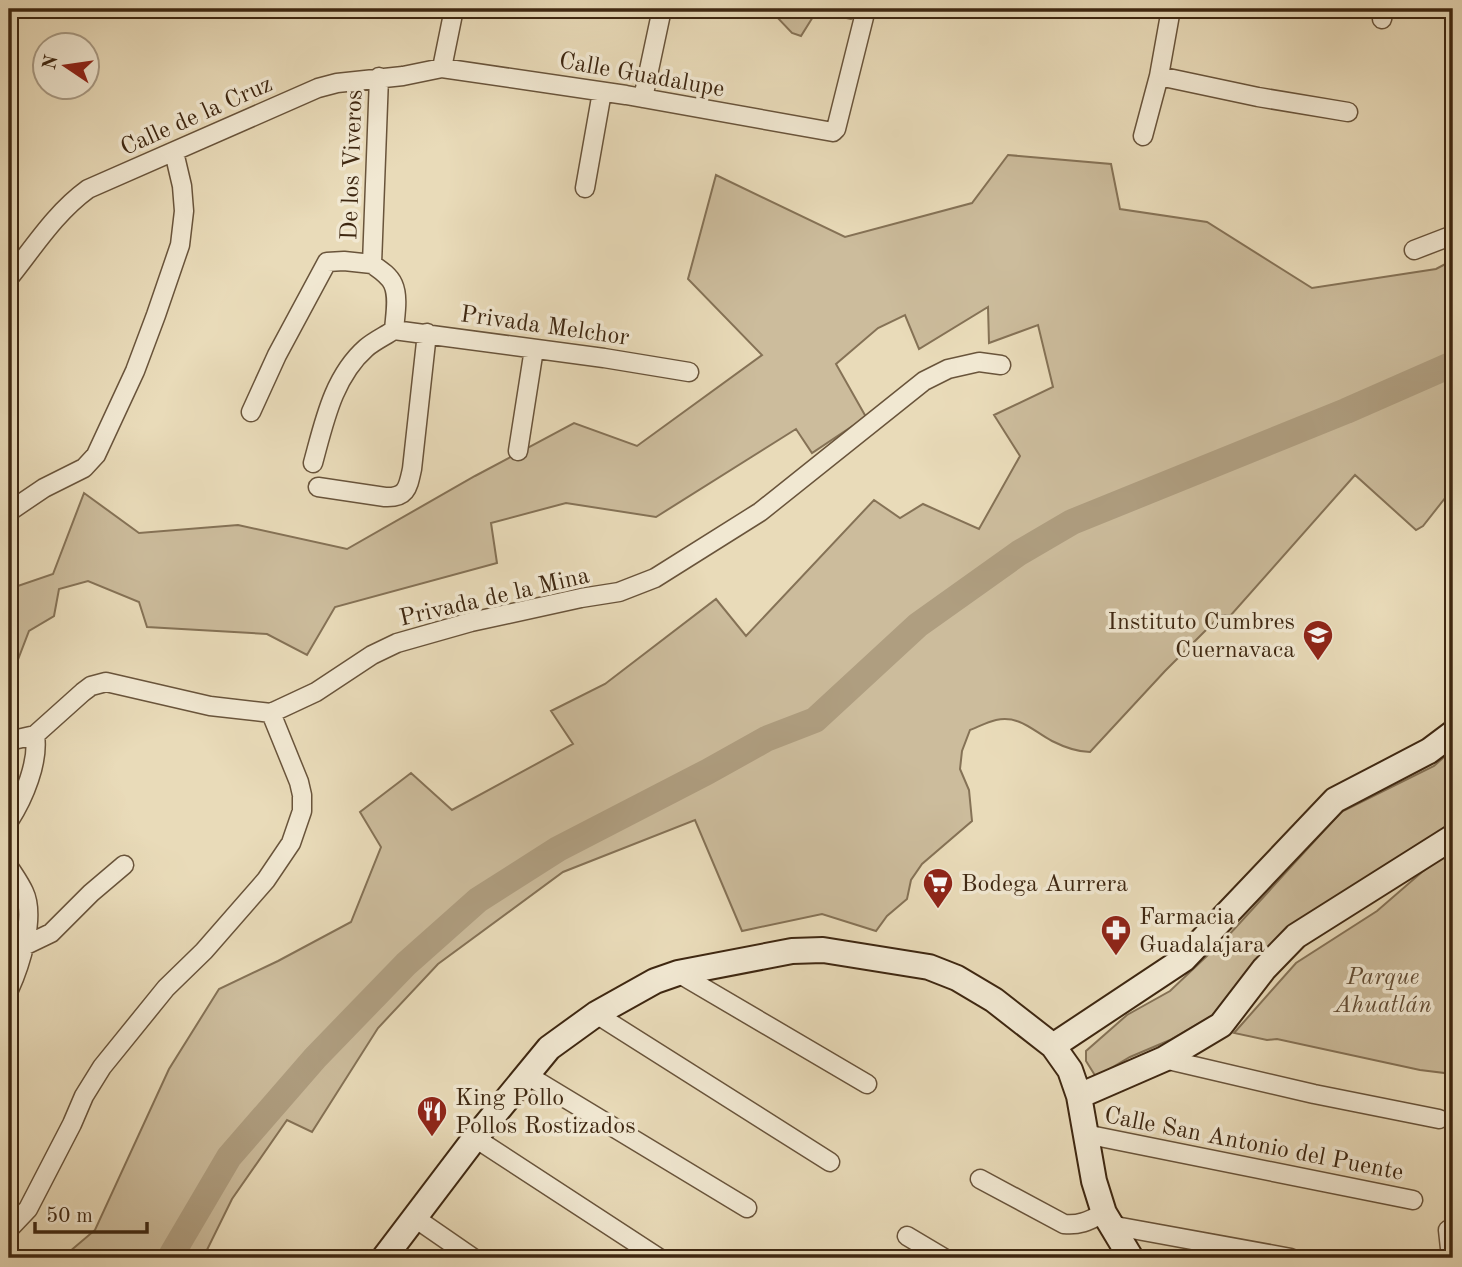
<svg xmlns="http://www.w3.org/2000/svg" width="1462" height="1267" font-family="'Old Standard TT',serif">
	<rect width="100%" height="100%" fill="#e9dbb9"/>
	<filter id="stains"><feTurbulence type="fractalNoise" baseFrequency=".00286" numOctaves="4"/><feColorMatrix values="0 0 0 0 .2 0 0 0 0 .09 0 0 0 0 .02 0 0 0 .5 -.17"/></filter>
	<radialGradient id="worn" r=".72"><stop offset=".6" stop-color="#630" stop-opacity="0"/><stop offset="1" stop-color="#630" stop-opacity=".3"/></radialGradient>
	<path fill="#ccbc9c" stroke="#857256" stroke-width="2" d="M758,9H866L865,12L851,19L816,12L801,36L792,33L776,16Z
		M1008,155L1111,164L1120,209L1207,222L1312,288L1436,269L1453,260V488L1423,526L1416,530L1355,475L1231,615H1221L1165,671L1090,752C1077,752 1064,747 1052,741C1033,731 1020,715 996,720C987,722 978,727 970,730L962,751L960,769L969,790L972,821L922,864L911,880L907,899L887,916L876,931L822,914L742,931L695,820L563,872L438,964L378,1028L312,1132L287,1120L232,1199L203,1258H62L95,1230L169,1069L219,989L278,961L351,922L381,847L360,812L411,773L452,810L573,744L551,711L605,684L716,599L746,636L874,500L900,518L923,504L979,529L1020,456L994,415L1053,387L1038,325L989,343L988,307L919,349L905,315L878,328L836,364L866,417L812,453L796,429L656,517L566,503L491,523L497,563L335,607L307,655L267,634L147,627L139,602L88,581L59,589L54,616L29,631L9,683V589L53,574L84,493L139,533L238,525L347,549L475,476L574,423L637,446L762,355L688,279L716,175L845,237L972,203Z
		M1453,749V827L1217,1013L1170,1040L1130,1057L1096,1077L1086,1061V1051L1127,1015L1170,991L1227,937L1341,812L1434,766Z
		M1453,850V1074L1420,1070L1277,1039L1267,1040L1234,1033L1296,963L1377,911L1422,872Z"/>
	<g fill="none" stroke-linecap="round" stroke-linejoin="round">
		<path stroke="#af9e80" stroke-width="26" d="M171,1258L172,1254L229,1157L315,1058L406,964L478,900L558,849L707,772L766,739L815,720L918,625L1019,553L1072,522L1346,411L1453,364"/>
		<g stroke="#69543b" stroke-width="21">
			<path id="street" d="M1382,19L1384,9
				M442,68L454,9
				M1159,76L1258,97L1348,112
				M379,77L372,264C379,269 389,275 393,284C399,297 395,316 394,330
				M643,98L662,9
				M1143,136L1159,76L1171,9
				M585,188L602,92
				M1414,250L1453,235
				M9,278C34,247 55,213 88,189L318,88L337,83L403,76L442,68L626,95L833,132L836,129L866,9
				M394,330L604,358L689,372
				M251,412L277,355L327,262L344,261L372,264
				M518,451L534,349
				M313,463C324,423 333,377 366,348C374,341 385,336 394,330
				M318,487L385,497C407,498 408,487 412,469L427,333
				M9,510L13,509L44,488L84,468L96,455L135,371L156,315L180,245L184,211L182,186L174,152
				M9,741L35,735L83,692L91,686L106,682L210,706L271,713L316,692L372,655L397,643L471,622L581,598L619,592L655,578L760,512L924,381L948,369L979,362L1001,365
				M9,821C24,798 39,762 35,735
				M9,867C14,875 20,883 24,892C36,917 20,966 9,990
				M24,946L51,933L91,893L124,865
				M678,973L867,1084
				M596,1014L830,1162
				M1164,1059L1314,1094L1439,1119
				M527,1075L747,1208
				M1085,1134L1413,1200
				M475,1138L659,1258
				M980,1179L1064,1224C1080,1226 1090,1220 1104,1213
				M415,1218L473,1258
				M1110,1225L1291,1258
				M9,1229L28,1209L72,1124L84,1096L102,1067L166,988L204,951L266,880L291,843L302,811V795L299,782L271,713
				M1448,1230L1451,1258
				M907,1236L944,1258"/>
		</g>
		<g stroke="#3e2711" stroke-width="28">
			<path id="secondary" d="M1053,1046L1184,959L1335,800L1429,751L1453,733
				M1079,1096L1164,1059L1221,1025L1264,969L1296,936L1453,837
				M384,1258L475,1138L549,1048L596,1014L655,981L678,973L792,951L823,950L929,967L957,978L994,1000L1053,1046L1070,1070L1079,1096L1094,1181L1104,1213L1131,1258"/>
		</g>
		<use href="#street" stroke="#f1e8d2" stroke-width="18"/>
		<use href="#secondary" stroke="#f1e8d2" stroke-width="24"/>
	</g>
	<defs>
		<g id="school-pin" transform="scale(1.575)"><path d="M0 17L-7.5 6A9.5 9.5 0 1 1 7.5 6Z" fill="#8f2418" stroke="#f1e8d2"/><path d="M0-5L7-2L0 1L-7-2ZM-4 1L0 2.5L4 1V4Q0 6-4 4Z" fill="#fff"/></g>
		<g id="supermarket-pin" transform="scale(1.575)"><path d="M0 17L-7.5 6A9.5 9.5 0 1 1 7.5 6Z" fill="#8f2418" stroke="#f1e8d2"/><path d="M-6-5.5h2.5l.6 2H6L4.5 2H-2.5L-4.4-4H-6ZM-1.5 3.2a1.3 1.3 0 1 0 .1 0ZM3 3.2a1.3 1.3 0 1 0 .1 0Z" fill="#fff"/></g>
		<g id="pharmacy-pin" transform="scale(1.575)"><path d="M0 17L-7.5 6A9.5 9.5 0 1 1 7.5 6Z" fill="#8f2418" stroke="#f1e8d2"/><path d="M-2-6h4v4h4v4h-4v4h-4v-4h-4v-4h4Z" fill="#fff"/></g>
		<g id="restaurant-pin" transform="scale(1.575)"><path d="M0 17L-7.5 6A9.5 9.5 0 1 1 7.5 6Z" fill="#8f2418" stroke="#f1e8d2"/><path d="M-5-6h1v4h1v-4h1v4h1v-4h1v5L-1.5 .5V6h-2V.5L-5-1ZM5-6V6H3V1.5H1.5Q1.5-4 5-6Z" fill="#fff"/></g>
	</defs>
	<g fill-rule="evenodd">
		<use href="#school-pin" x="1318" y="635"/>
		<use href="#supermarket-pin" x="938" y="883"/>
		<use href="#pharmacy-pin" x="1116" y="930"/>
		<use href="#restaurant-pin" x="432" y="1111"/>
	</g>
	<g text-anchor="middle" stroke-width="7" stroke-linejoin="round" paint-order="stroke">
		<g font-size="24" fill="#3e2711" stroke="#f1e8d2">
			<text transform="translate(642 74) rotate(10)" y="8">Calle Guadalupe</text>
			<text transform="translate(196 115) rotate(-24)" y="8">Calle de la Cruz</text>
			<text transform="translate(351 165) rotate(-88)" y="8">De los Viveros</text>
			<text transform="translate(545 325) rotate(8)" y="8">Privada Melchor</text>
			<text transform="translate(494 596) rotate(-13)" y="8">Privada de la Mina</text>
			<text transform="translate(1254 1143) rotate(11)" y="8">Calle San Antonio del Puente</text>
		</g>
		<g font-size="24" fill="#3e2711" stroke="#f1e8d2" text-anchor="start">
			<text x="1295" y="629" text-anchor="end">Instituto Cumbres<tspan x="1295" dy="28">Cuernavaca</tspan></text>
			<text x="961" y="891">Bodega Aurrera</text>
			<text x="1139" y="924">Farmacia<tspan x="1139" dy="28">Guadalajara</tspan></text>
			<text x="455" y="1105">King Pollo<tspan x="455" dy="28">Pollos Rostizados</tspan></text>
		</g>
		<g font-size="24" font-style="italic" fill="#624c34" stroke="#f1e8d2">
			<text x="1383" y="984">Parque<tspan x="1383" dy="28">Ahuatlán</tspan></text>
		</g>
	</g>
	<rect width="1462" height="1267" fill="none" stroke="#e9dbb9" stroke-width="35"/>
	<rect x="10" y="10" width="1441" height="1246" fill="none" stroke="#3e2711" stroke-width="3.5"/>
	<rect x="18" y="18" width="1427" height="1232" fill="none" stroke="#3e2711" stroke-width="2"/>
	<g transform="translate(66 66) rotate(283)"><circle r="33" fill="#f1e8d2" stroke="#a99b85" stroke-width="2"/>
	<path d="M0-5L12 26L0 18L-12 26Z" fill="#8f2418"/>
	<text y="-10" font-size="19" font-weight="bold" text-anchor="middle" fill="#3e2711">N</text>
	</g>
	<path d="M35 1222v10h112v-10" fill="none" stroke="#3e2711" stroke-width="3.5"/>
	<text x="46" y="1222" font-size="21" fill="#3e2711" stroke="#f1e8d2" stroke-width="5" paint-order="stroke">50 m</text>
	<rect width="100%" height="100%" filter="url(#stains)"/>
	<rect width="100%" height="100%" fill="url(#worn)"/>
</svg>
